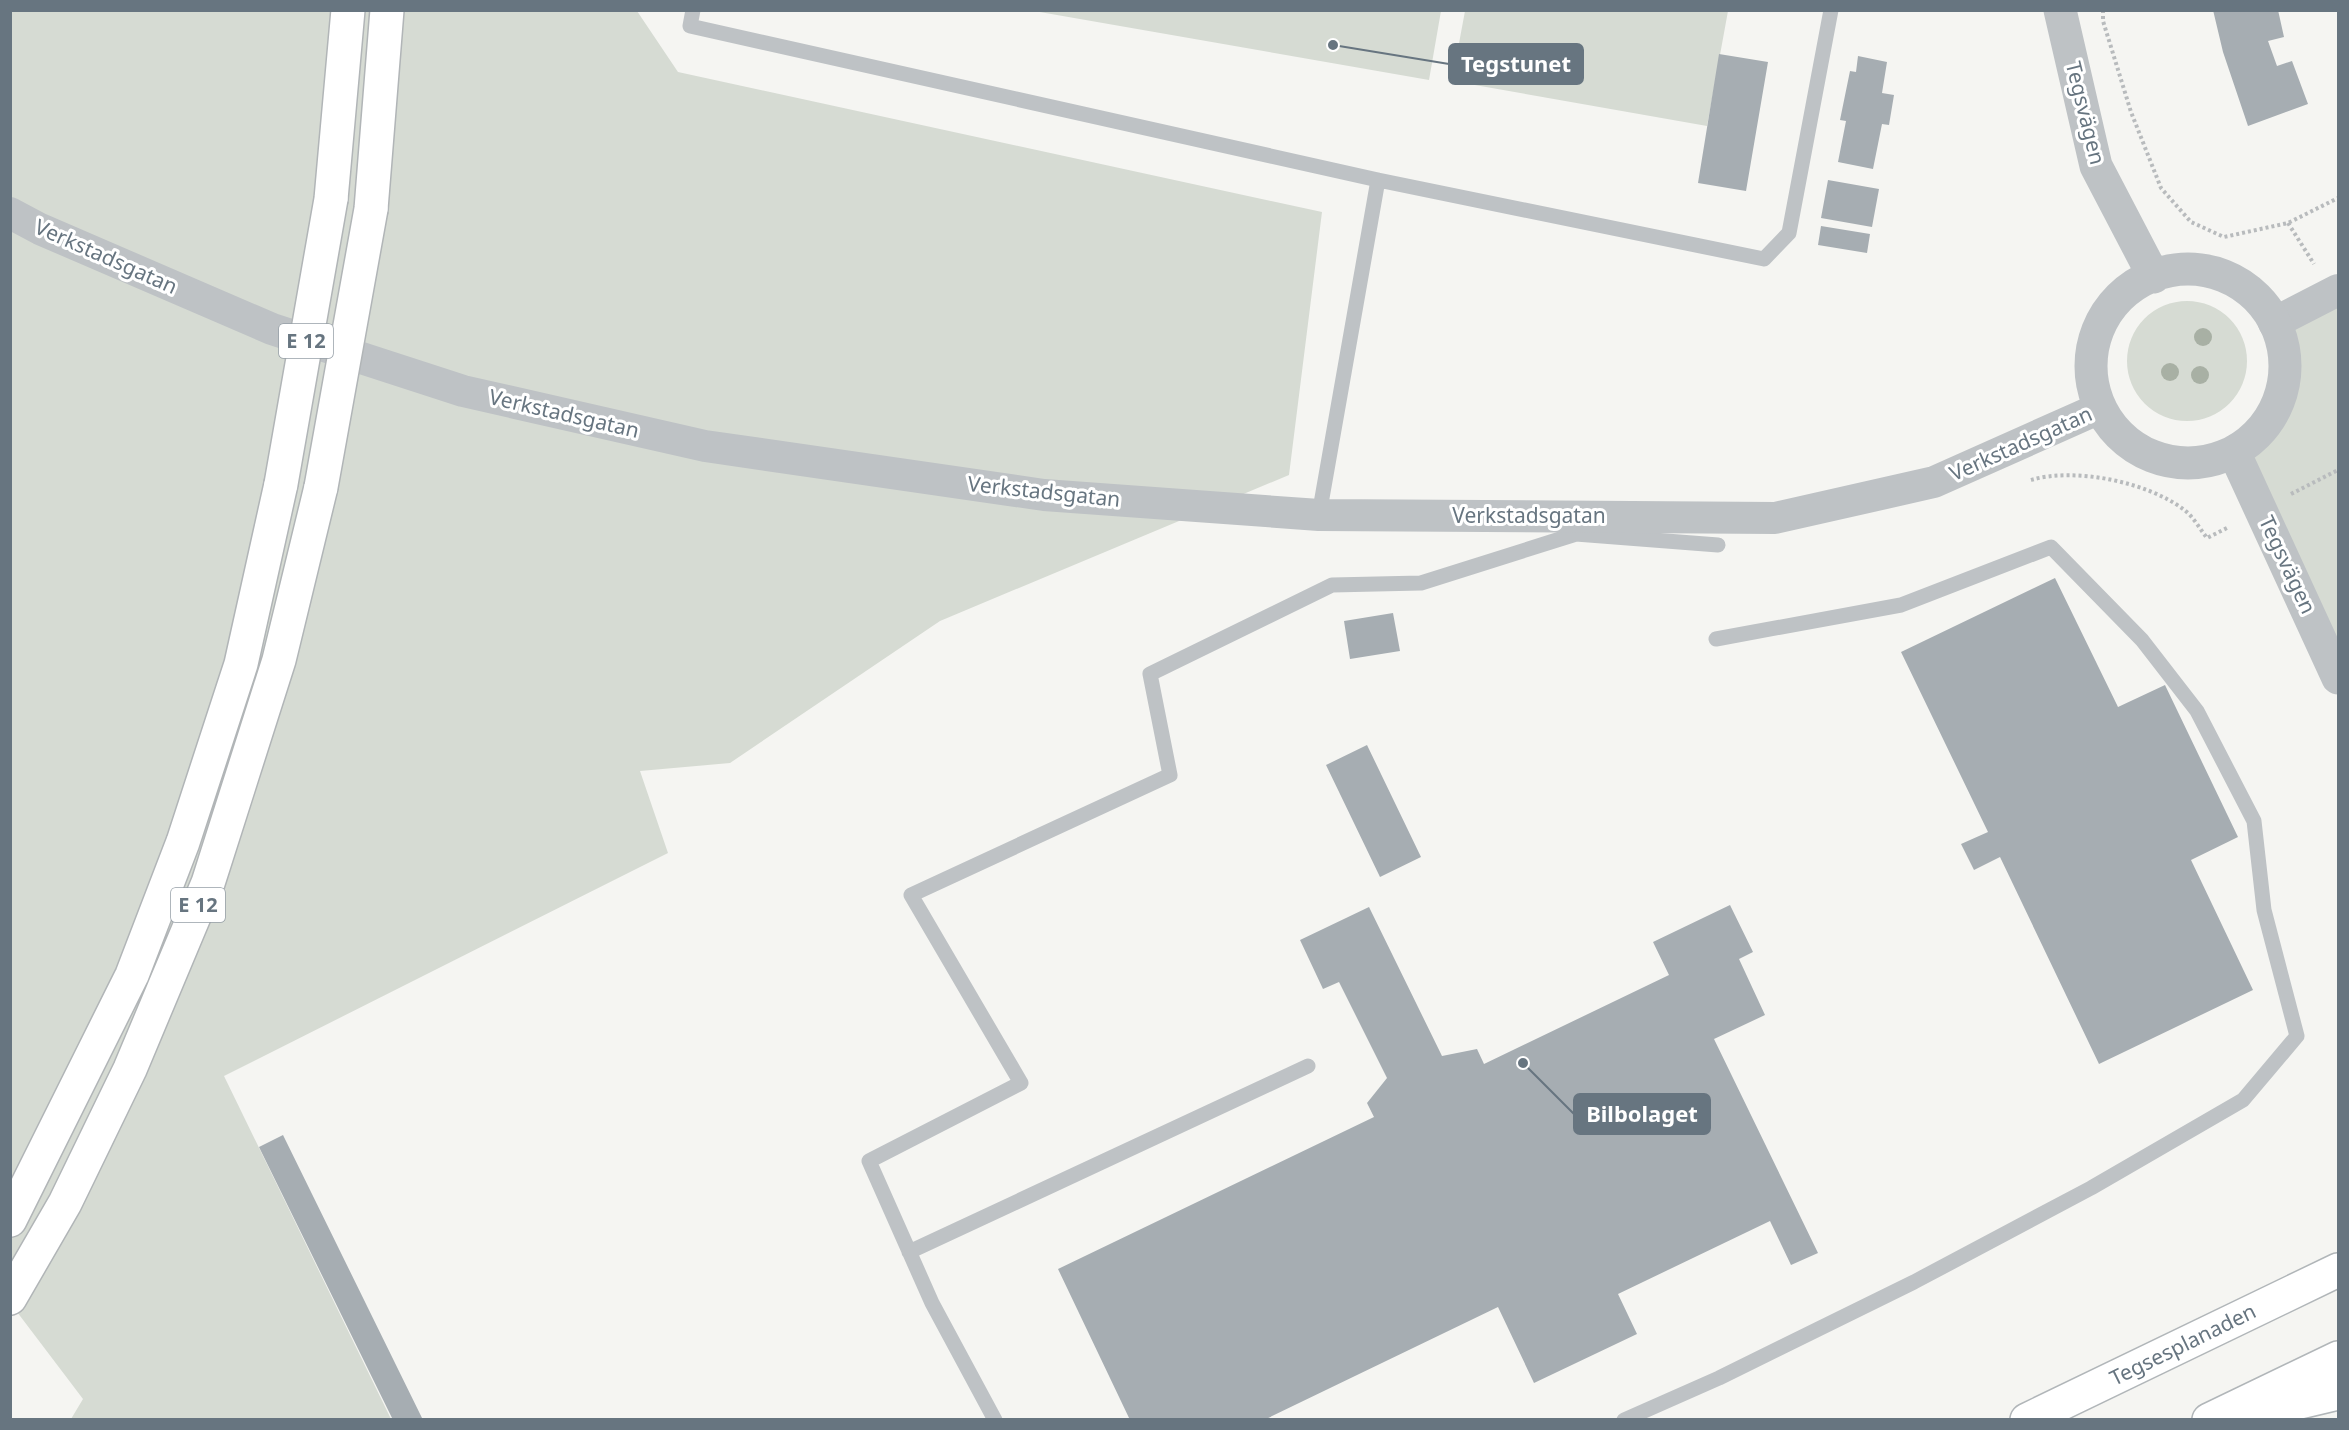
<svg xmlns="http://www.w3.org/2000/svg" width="2349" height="1430" font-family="'Noto Sans',sans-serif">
	<rect width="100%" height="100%" fill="#f5f5f2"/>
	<path fill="#d6dbd3" d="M11,11H637L678,72L1322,212L1289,475L940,621L730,763L640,771L668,853L224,1076L391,1419H71L83,1399L11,1304Z
		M1034,11H1441L1429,80Z
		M1465,11H1728L1707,126L1452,81Z
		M2338,290V669L2241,449L2260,434L2275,412L2284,386L2285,352L2274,323Z
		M2127 361a60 60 0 1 1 120 0a60 60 0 1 1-120 0Z"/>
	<path fill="#a6adb2" d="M2213,10H2278L2284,37L2268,41L2277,66L2292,61L2308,104L2248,126L2223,52Z
		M1719,54L1768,62L1746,191L1698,183Z
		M1858,56L1887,62L1882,93L1894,95L1889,125L1882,124L1873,169L1838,162L1846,121L1840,120L1850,71L1856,72Z
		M1828,180L1879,189L1872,227L1821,218Z
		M1821,226L1870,234L1867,253L1818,245Z
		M2055,578L2118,707L2165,685L2238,837L2191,860L2253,990L2099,1064L2000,857L1974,870L1961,844L1988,832L1901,652Z
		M1393,613L1400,651L1350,659L1344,621Z
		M1367,745L1421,857L1380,877L1326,765Z
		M1730,905L1753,952L1739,959L1765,1015L1714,1039L1818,1253L1791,1265L1770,1221L1618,1294L1637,1334L1534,1383L1498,1307L1264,1420H1130L1058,1269L1374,1117L1367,1103L1387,1078L1339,982L1323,989L1300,940L1369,907L1442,1056L1477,1049L1484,1064L1669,975L1653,942Z
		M283,1135L423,1420H393L259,1147Z"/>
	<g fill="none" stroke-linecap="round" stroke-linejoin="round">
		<g stroke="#b1b6b9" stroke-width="36">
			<path id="secondary" d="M2254,1413L2338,1393
				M2027,1420L2338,1270
				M2209,1420L2338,1358"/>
		</g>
		<g stroke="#b1b5b7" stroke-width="36">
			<path id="trunk" d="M331,199L348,10
				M371,209L387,10
				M10,1220L132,975L183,842L241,664L281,484
				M10,1298L65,1203L130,1069L208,883L279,660L321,487"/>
		</g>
		<path stroke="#b8bbbd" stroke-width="4" stroke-dasharray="3 3" stroke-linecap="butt" d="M2103,10V21L2131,112L2161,188L2191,222L2224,237L2288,223L2338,198
			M2288,223L2314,264
			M2031,480C2075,467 2147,482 2183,509C2193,516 2200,529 2207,538L2229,527
			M2291,494L2338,470"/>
		<path stroke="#bec2c5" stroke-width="15" d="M693,10L690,26L1378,180
			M1319,515L1378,180L1764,259L1789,233L1831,10
			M909,1252L1308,1066
			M995,1420L932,1303L869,1161L1021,1083L911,895L1170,775L1150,674L1332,585L1421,583L1576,534L1718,545
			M1624,1420L1719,1378L1914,1282L2091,1188L2243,1100L2297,1036L2264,910L2254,821L2197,711L2142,640L2051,547L1901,605L1716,639"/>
		<path stroke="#bec2c5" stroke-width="32" d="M10,213L40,229L272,329L463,391L705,446L1044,495L1319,515L1775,518L1934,482L2100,408
			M2274,323L2338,290"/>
		<path stroke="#bec2c5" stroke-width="33" d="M2060,10L2096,166L2154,277
			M2091 366a97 97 0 1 1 194 0a97 97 0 1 1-194 0Z
			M2234,452L2338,678"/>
		<use href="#secondary" stroke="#fff" stroke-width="33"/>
		<use href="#trunk" stroke="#fff" stroke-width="33"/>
		<g stroke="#b1b5b7" stroke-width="36" stroke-linecap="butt">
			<path id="trunk-bridge" d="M281,484L331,199
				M321,487L371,209"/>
		</g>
		<use href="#trunk-bridge" stroke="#fff" stroke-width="33"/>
	</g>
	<g fill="#a8b0a4">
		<circle cx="2203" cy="337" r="9"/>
		<circle cx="2170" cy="372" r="9"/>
		<circle cx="2200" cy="375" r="9"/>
	</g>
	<g text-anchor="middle" stroke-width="6" stroke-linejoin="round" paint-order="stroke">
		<g fill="#fff" stroke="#959ea6" stroke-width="1.5">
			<rect x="279" y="324" width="54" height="34" rx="4.5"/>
			<rect x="171" y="888" width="54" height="34" rx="4.5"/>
		</g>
		<g font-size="20" font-weight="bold" fill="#677580">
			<text x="306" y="348">E 12</text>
			<text x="198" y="912">E 12</text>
		</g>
		<g font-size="21" fill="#677580" stroke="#fff">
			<text transform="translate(2085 113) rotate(76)" y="7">Tegsvägen</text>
			<text transform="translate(106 257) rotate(24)" y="7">Verkstadsgatan</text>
			<text transform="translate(564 414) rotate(13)" y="7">Verkstadsgatan</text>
			<text transform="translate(2021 444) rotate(-24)" y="7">Verkstadsgatan</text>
			<text transform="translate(1044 492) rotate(6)" y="7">Verkstadsgatan</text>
			<text x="1529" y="523">Verkstadsgatan</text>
			<text transform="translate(2287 565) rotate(65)" y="7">Tegsvägen</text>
			<text transform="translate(2183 1345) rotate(-26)" y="7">Tegsesplanaden</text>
		</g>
	</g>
	<path fill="none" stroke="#677580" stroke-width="2" d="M1333 45L1449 64M1523 1063L1574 1114"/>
	<g fill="#677580" stroke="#fff" stroke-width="2">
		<circle cx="1333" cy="45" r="6"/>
		<circle cx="1523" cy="1063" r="6"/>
	</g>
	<g fill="#677580" stroke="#677580" stroke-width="2">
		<rect x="1449" y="44" width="134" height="40" rx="6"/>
		<rect x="1574" y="1094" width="136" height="40" rx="6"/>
	</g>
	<g font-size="22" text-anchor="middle" font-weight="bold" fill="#fff">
		<text x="1516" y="72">Tegstunet</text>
		<text x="1642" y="1122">Bilbolaget</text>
	</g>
	<rect width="2349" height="1430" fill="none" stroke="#677580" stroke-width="24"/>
</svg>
